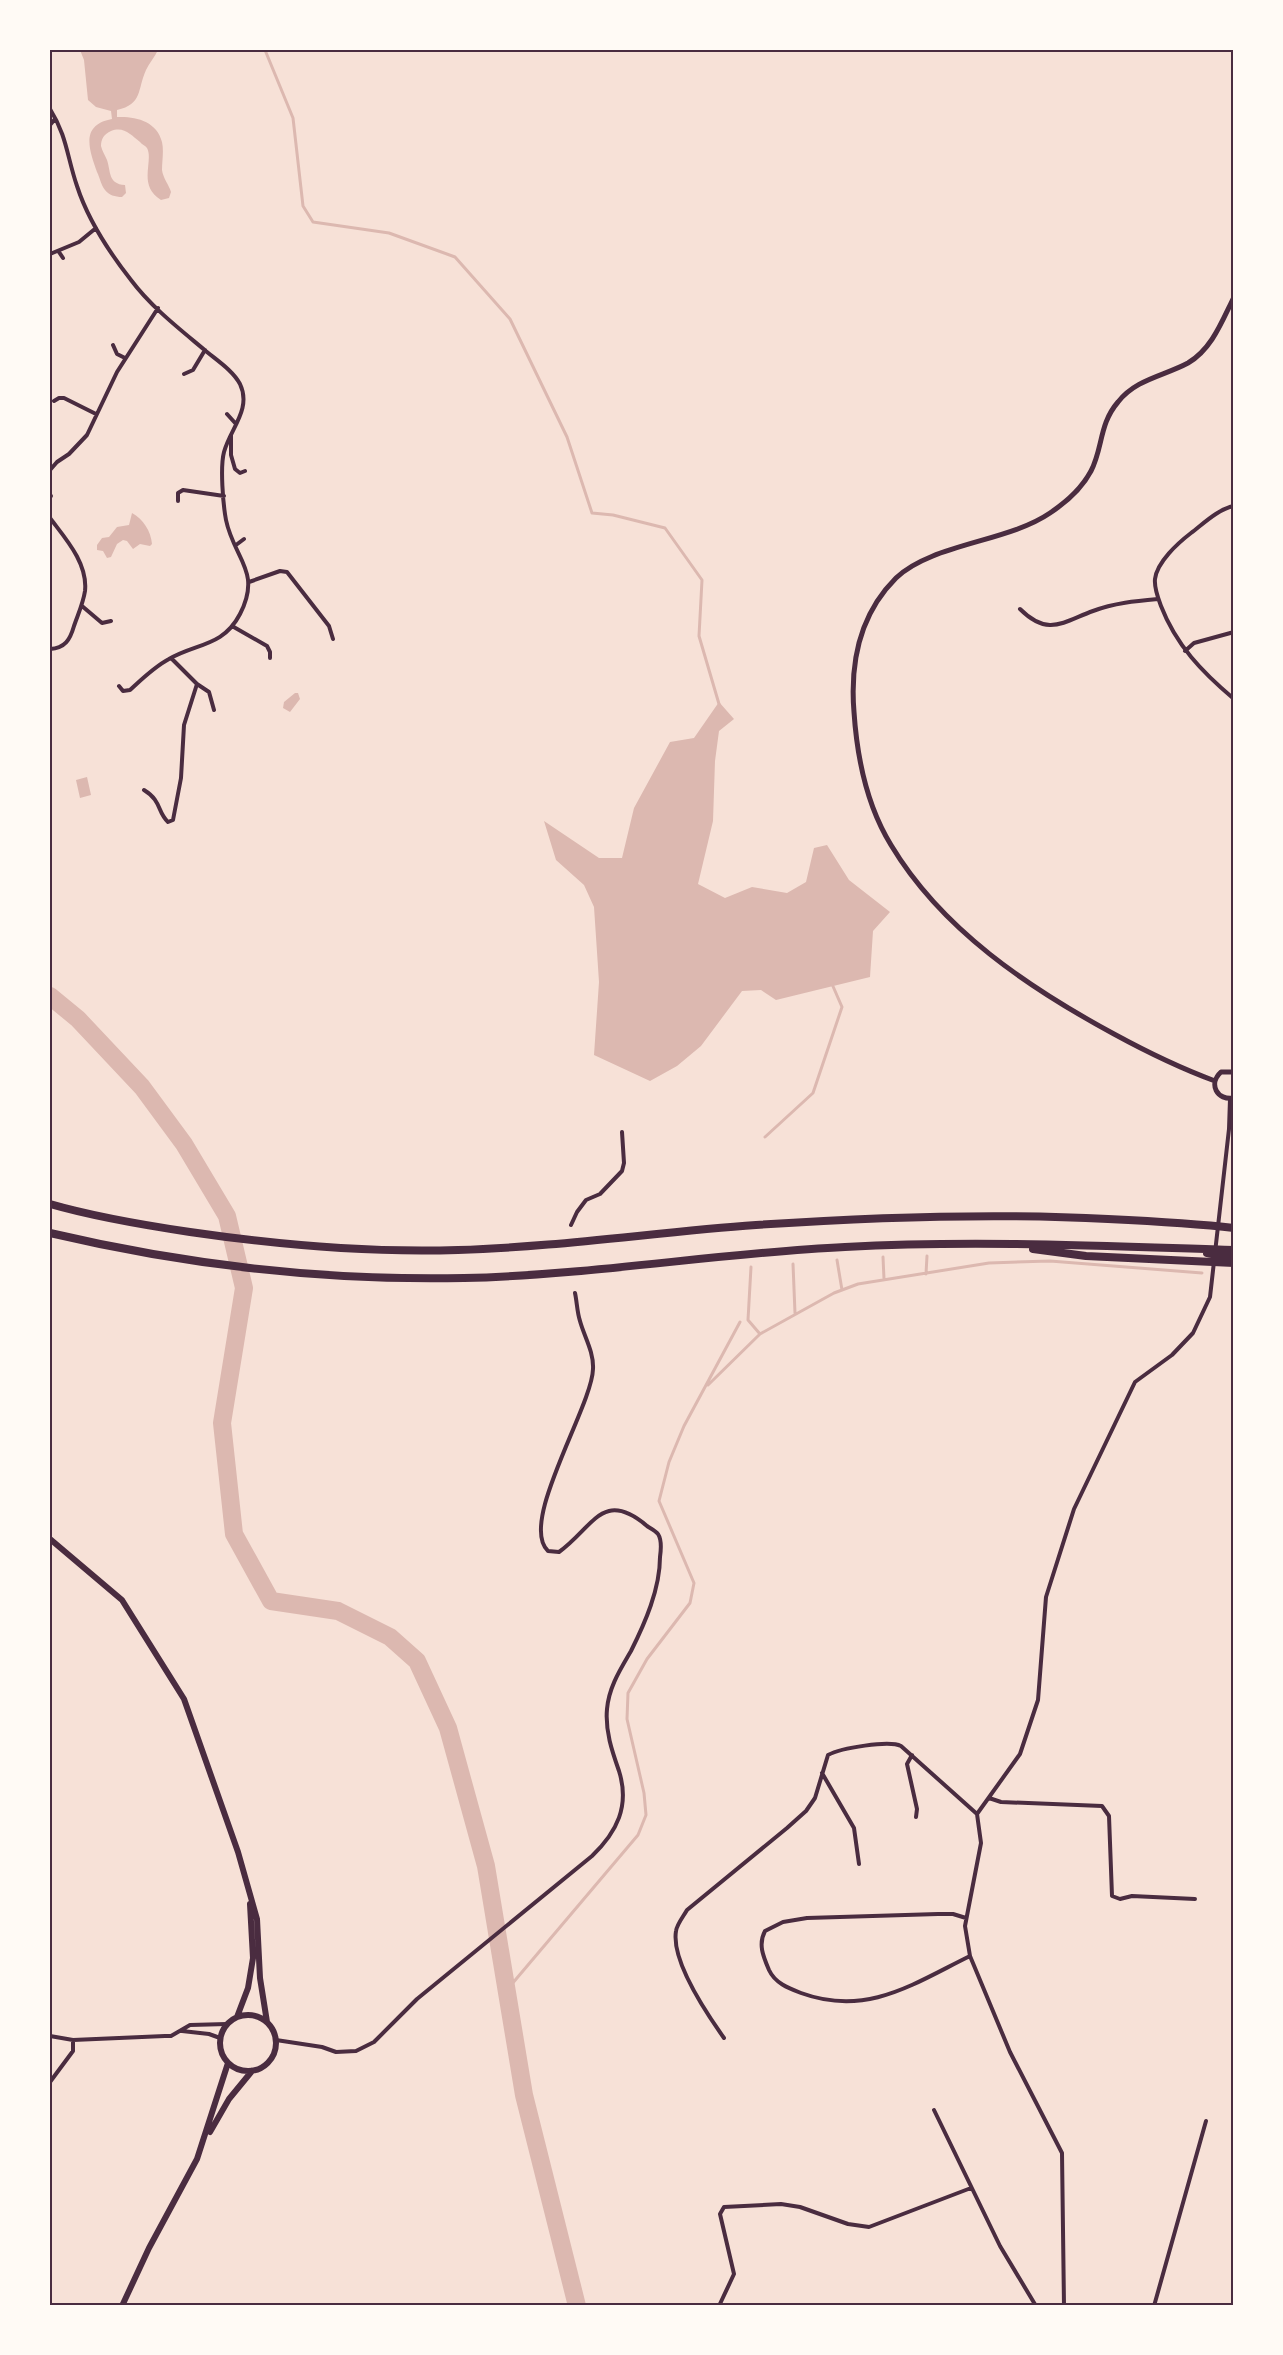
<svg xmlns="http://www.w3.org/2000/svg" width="1283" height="2355" font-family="Roboto,sans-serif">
	<rect width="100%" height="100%" fill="#f7e1d7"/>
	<path fill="#dcb8b0" d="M80,50H158C155,57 149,63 146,70C137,90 143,104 117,110V117C135,116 157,121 162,142C164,151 162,161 162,170C163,178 169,185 171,192L169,198L161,200C137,185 154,161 147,148C145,145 142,145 140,142C131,135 124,126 111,131C104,134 101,139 101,146C102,151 105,155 107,160C111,172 108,184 125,185L126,193L122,197C115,197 109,195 105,190C101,185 100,178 97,172C89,149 80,125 112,119L111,111L96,107L88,100L84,60Z
		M132,513C143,519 151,531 152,544L150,546L140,544L133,549L127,541L123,540L117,544L111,557L107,558L103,551L97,550V545L102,538L109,537L117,527L129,525Z
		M295,693H298L300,699L290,712L283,708L284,702Z
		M719,702L734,719L719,731L715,761L713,821L698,884L725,898L752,887L787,893L806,882L814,848L827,845L849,880L890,912L873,931L870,977L776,1000L761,990L742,991L701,1046L677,1066L650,1081L594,1055L599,982L594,907L584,885L556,860L544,821L599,858H622L634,808L670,742L694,738Z
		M87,777L91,795L80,798L76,780Z"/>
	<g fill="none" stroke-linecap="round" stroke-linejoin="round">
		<path stroke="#dcb8b0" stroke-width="3" d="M265,50L293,118L303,206L313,222L389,233L455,257L510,319L567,437L592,513L613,515L665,528L702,580L699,636L719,704
			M765,1137L813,1093L842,1007L832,984
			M883,1257L884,1279
			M837,1260L842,1290
			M793,1264L795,1313
			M751,1267L748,1320L760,1334
			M926,1274L927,1256
			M708,1385L760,1334L834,1293L858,1284L989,1263L1050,1261L1202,1273
			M506,1991L638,1835L646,1815L644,1793L627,1719L628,1693L647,1659L690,1603L694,1583L659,1501L669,1462L684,1426L740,1322"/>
		<path stroke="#dcb8b0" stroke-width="18" d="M50,996L78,1019L142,1087L184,1144L227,1216L244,1288L222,1423L234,1534L271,1601L338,1611L390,1637L417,1661L448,1728L486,1866L524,2095L577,2306"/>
		<path stroke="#4a2c40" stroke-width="4" d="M50,109C67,136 67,157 77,186C88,220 109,252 131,280C152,308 181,330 207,352C218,361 233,371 240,384C252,409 230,429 224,452C220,467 223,504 226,520C234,559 262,571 240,614C223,647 196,643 169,659C154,667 142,679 130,690L123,691L119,686
			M50,125L55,119
			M59,252L63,258
			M50,254L79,242L96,228
			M113,345L117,354L125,358
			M184,374L193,370L205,350
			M54,401L59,398H64L96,414
			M227,414L236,424
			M231,435V455L235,469L240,473L245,471
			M50,470L57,462L69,454L87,435L117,372L158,308
			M50,496H51
			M178,501V493L183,490L224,496
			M1234,506C1218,509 1203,524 1191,533C1178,543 1157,562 1155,579C1154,588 1158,598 1161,606C1176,645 1202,672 1234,699
			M50,518C65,538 88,563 85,591C83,604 78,614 74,626C70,640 65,648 50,649
			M236,545L244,539
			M249,582L280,571L287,572L329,626L333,639
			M82,606L102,623L111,621
			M1020,609C1048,637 1063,622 1093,611C1114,603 1136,601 1158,599
			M232,626L267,646L270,652V658
			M1185,651L1194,643L1234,632
			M197,684L209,692L214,710
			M144,790C162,801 157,812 168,822L173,820L181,778L184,725L197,684L171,658
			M571,1225L577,1212L586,1200L600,1194L622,1171L624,1163L622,1132
			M912,1755L907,1764L917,1809L916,1817
			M822,1773L854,1828L859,1864
			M989,1798L1001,1802L1102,1806L1109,1816L1112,1896L1120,1899L1132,1896L1195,1899
			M966,1918L953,1914H938L807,1918L783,1922L765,1931C758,1944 763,1956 769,1970C775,1983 788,1988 801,1993C867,2017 913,1984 970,1956
			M182,2031L209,2034L220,2038
			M50,2036L73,2040L165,2036H171L190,2025L227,2024
			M724,2038C707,2014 671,1961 676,1931C677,1924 683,1917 687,1910L787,1828L806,1811L815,1798L828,1755C841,1748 889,1740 901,1746L977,1814
			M276,2040L322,2047L336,2052L356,2051L374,2042L417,1999L592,1856C617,1832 630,1806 619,1771C612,1751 605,1731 607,1709C609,1687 620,1670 631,1651C645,1623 660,1589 660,1557C661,1550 662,1540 658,1534C656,1531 650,1528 647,1526C602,1488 593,1528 559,1552L548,1551C518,1523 592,1407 593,1369C594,1352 584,1336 580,1321C577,1312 577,1302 575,1293
			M50,2082L73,2051V2040
			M934,2110L1000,2246L1036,2306
			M719,2306L734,2274L720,2214L724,2207L781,2204L800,2207L848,2224L869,2227L971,2188
			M1064,2306L1062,2153L1010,2052L970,1956L965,1926L981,1843L977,1814L1020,1754L1038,1700L1046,1597L1074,1509L1135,1382L1172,1355L1193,1333L1210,1297L1229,1129L1230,1099
			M1154,2306L1206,2121"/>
		<path stroke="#4a2c40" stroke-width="5" d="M1234,1072H1221C1208,1084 1217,1101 1234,1098
			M1215,1081C1180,1068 1147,1052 1114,1034C1029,988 942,930 891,845C867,806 857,757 854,712C850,663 860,614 896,578C931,544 1008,542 1050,513C1065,503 1082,488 1091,471C1103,448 1099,424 1118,402C1136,379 1164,376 1188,363C1212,349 1222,321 1234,297"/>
		<path stroke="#4a2c40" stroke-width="6" d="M50,1539L122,1600L184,1699L238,1852L257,1919L260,1978L267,2022
			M220 2043a28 28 0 1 1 56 0a28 28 0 1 1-56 0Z
			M237,2017L248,1988L253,1958L250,1904
			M210,2132L229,2099L252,2071
			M122,2306L149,2248L197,2159L228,2063"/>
		<path stroke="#4a2c40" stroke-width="8" d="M50,1204C95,1217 143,1225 190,1232C279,1245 368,1253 458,1250C558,1247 657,1232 756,1225C874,1217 991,1213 1108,1219C1150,1221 1192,1223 1234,1228
			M50,1233C186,1265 324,1281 464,1278C592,1275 718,1253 845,1247C975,1240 1104,1246 1234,1250
			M1033,1249L1086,1256L1234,1263
			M1207,1253L1234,1258"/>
	</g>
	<rect width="1283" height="2355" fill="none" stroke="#fffaf5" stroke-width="102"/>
	<rect x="51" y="51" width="1181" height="2253" fill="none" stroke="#4a2c40" stroke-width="2"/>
</svg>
